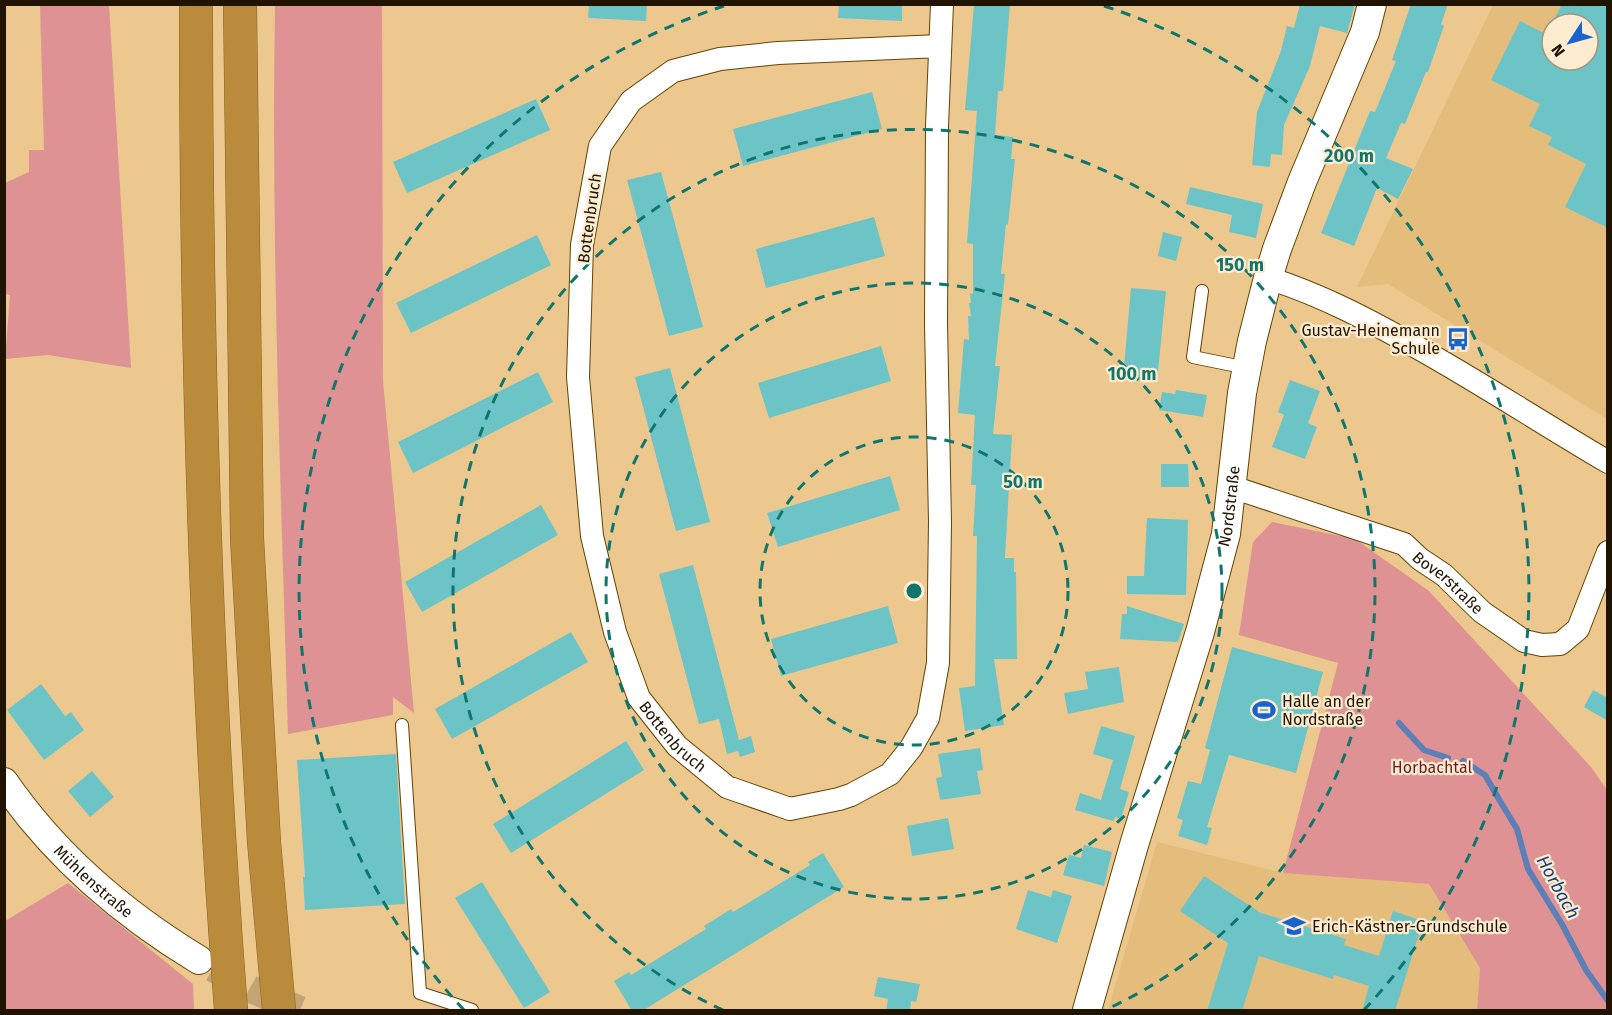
<svg xmlns="http://www.w3.org/2000/svg" width="1612" height="1015" font-family="'Fira Sans',sans-serif">
	<rect width="100%" height="100%" fill="#ecc88f"/>
	<path fill="#e4bc7c" fill-rule="evenodd" d="M1493,5H1607V419L1388,284L1357,287ZM1552,24H1588V60H1552Z
		M1157,842L1283,873L1429,884L1480,968L1477,1010H1108Z"/>
	<path fill="#de9293" d="M40,5H109L131,368L48,355L5,359L10,295L5,294V183L29,172V150H44Z
		M275,5H382L383,381L414,713L393,697V715L288,734C281,491 271,247 275,5Z
		M1272,522L1355,539L1429,591L1591,767L1607,790V1010H1477L1480,968L1429,884L1283,873L1338,663L1239,635L1253,542Z
		M68,883L193,984L194,1010H5V921Z"/>
	<g fill="none" stroke-linecap="round" stroke-linejoin="round">
		<path stroke="#5b7fb6" stroke-width="6" d="M1399,723L1424,750L1448,758
			M1463,761L1485,775L1500,801L1517,829L1528,869L1563,926L1586,970L1608,1001"/>
	</g>
	<path fill="#6dc4c7" d="M589,4H647L646,21L588,18Z
		M839,4H902V21L838,18Z
		M974,4H1010L1003,91H998L995,135L1013,137L1011,159H1015L1008,225L1006,224L1001,274H1005L995,366H1000L993,434L1012,435L1005,558H1014V572H1016L1017,659H994L1004,725L965,731L959,688L975,686L977,536H973L976,485H971L975,415L958,413L964,339L969,340L968,316H971L969,303H971L970,293L973,294V244L967,243L977,111L965,110Z
		M1300,4H1355L1347,33L1320,26L1310,66L1284,125L1282,155L1271,154L1270,167L1252,165L1257,112L1281,51L1287,26L1294,28Z
		M1411,4H1448L1441,24L1444,26L1428,72H1426L1405,124L1401,123L1386,158L1413,169L1398,199L1377,188L1354,246L1321,233L1370,111L1375,112L1396,61L1392,60Z
		M1562,4H1608V228L1565,207L1586,164L1548,145L1552,137L1529,126L1540,104L1491,80L1520,21L1552,37V60H1588V24H1552Z
		M872,92L882,129L743,166L733,129Z
		M536,99L550,130L407,193L393,162Z
		M661,172L703,327L669,336L627,180Z
		M1190,187L1263,204L1256,238L1229,232L1232,215L1186,204Z
		M874,217L885,256L766,288L756,249Z
		M1163,232L1182,237L1176,261L1158,256Z
		M537,235L551,265L411,333L396,303Z
		M1131,288L1166,291L1157,381L1123,378Z
		M881,346L891,381L769,418L758,383Z
		M670,368L710,522L676,531L635,377Z
		M538,372L553,402L413,473L398,442Z
		M1290,380L1320,391L1308,423L1317,427L1305,459L1272,447L1284,415L1278,412Z
		M1176,390L1207,395L1203,417L1159,410L1162,392L1175,394Z
		M1161,464H1188L1189,487H1161Z
		M890,476L900,510L778,547L767,513Z
		M541,505L558,535L422,612L405,582Z
		M1147,518L1188,520L1186,595L1127,594V576H1144Z
		M693,565L739,740L751,736L755,752L740,757L738,751L727,754L719,719L699,724L659,574Z
		M888,606L898,643L781,676L771,639Z
		M1127,606L1184,624L1178,642L1120,639L1122,614H1127Z
		M571,632L588,662L452,739L435,709Z
		M1232,647L1323,672L1296,773L1229,755L1207,827L1212,828L1207,845L1178,836L1183,820L1177,818L1188,781L1201,784L1210,750L1205,748Z
		M1119,667L1124,702L1068,714L1064,693L1088,689L1085,672Z
		M41,684L65,716L71,712L84,730L44,760L7,710Z
		M1593,690L1608,698V721L1584,707Z
		M1101,726L1135,736L1120,789L1129,792L1121,819L1115,817L1113,821L1075,810L1080,793L1101,800L1113,760L1093,754Z
		M626,741L644,770L511,853L493,824Z
		M980,748L983,770L977,771L981,794L940,800L936,778L942,777L938,754Z
		M396,754L405,904L305,910L303,877H305L297,760Z
		M92,771L114,797L90,817L68,791Z
		M948,818L954,849L912,856L907,826Z
		M1084,845L1112,852L1104,886L1063,875L1069,855L1081,858Z
		M823,853L844,887L642,1011H632L614,981L629,972L631,975L706,929L704,926L731,909L733,912L776,886L810,865L808,862Z
		M1204,876L1261,913L1346,939L1344,945L1379,956L1393,911L1423,921L1395,1011H1362L1369,986L1334,975L1333,979L1259,956L1242,1011H1207L1228,943L1180,911Z
		M482,882L550,992L524,1008L455,898Z
		M1028,890L1051,897L1053,890L1072,896L1057,943L1016,929Z
		M878,977L920,984L916,1002L911,1001L910,1011H886L888,999L874,996Z"/>
	<g fill="none" stroke-linecap="round" stroke-linejoin="round">
		<path stroke="#c3a472" stroke-width="28" stroke-dasharray="28 14" stroke-linecap="butt" d="M213,968L251,989L300,1010"/>
		<g stroke="#624301" stroke-width="14">
			<path id="service" d="M1202,291L1193,357L1247,368
				M402,725L420,993L472,1010"/>
		</g>
		<g stroke="#624301" stroke-width="24">
			<g id="minor">
				<path id="s1" d="M940,46L778,53L720,59L673,71L631,101L600,146L582,245L578,377L592,536L615,632L639,698L677,746L727,787L790,809L839,799L851,795L890,774L911,748L928,718L938,663L940,522L936,324L937,126L942,4"/>
				<path d="M1268,278C1322,295 1371,321 1420,349C1484,385 1545,425 1608,462"/>
				<path id="s2" d="M1232,487L1404,544L1420,559L1444,575L1482,612L1524,641L1542,645L1560,644L1578,629L1608,552"/>
			</g>
		</g>
		<g stroke="#624301" stroke-width="30">
			<g id="tertiary">
				<path id="s3" d="M4,782C55,856 123,914 199,960"/>
				<path id="s4" d="M1087,1010L1134,845L1200,632L1226,534L1242,393L1252,341L1268,278L1277,249L1302,182L1365,32L1372,4"/>
			</g>
		</g>
		<g stroke="#836126" stroke-width="34">
			<path id="motorway" d="M196,4C196,341 205,675 231,1010
				M240,4L247,538L264,842L279,1010"/>
		</g>
		<use href="#service" stroke="#fff" stroke-width="12"/>
		<use href="#minor" stroke="#fff" stroke-width="22"/>
		<use href="#tertiary" stroke="#fff" stroke-width="28"/>
		<use href="#motorway" stroke="#b98b3a" stroke-width="33"/>
	</g>
	<g fill="none" stroke="#0f766e" stroke-width="3" stroke-dasharray="10 8">
		<circle cx="914" cy="591" r="154"/>
		<circle cx="914" cy="591" r="308"/>
		<path d="M723 1010A461 461 0 1 1 1105 1010"/>
		<path d="M464 1010A615 615 0 0 1 724 6M1104 6A615 615 0 0 1 1364 1010"/>
	</g>
	<defs>
		<g id="bus-bare" transform="scale(1.8)"><path d="M-5-6H5V4H4V6H2V4H-2V6H-4V4H-5ZM-3.5-4V0h7V-4ZM-3.5 1.2v1.5H-2V1.2ZM2 1.2v1.5H3.5V1.2Z" fill="#1963ce" stroke="#feecd0" stroke-width="2.5" paint-order="stroke"/></g>
		<g id="stadium-bare" transform="scale(1.8)"><path d="M0-5a6.5 5 0 1 0 0 10a6.5 5 0 1 0 0-10ZM-3.5-1.8h7v3.6h-7Z" fill="#1963ce" stroke="#feecd0" stroke-width="2.5" paint-order="stroke"/></g>
		<g id="school-bare" transform="scale(1.8)"><path d="M0-5L7-2L0 1L-7-2ZM-4 1L0 2.5L4 1V4Q0 6-4 4Z" fill="#1963ce" stroke="#feecd0" stroke-width="2.5" paint-order="stroke"/></g>
	</defs>
	<g fill-rule="evenodd">
		<use href="#bus-bare" x="1458" y="339"/>
		<use href="#stadium-bare" x="1264" y="710"/>
		<use href="#school-bare" x="1294" y="926"/>
	</g>
	<g text-anchor="middle" stroke-width="4.5" stroke-linejoin="round" paint-order="stroke">
		<g font-size="16" fill="#201300" stroke="#feecd0">
			<text transform="translate(589 218) rotate(-82)" y="6">Bottenbruch</text>
			<text dy="6" stroke="none"><textPath href="#s4" startOffset="524">Nordstraße</textPath></text>
			<text dy="6" stroke="none"><textPath href="#s2" startOffset="240">Boverstraße</textPath></text>
			<text dy="6" stroke="none"><textPath href="#s1" startOffset="988">Bottenbruch</textPath></text>
			<text dy="6" stroke="none"><textPath href="#s3" startOffset="134">Mühlenstraße</textPath></text>
		</g>
		<g font-size="16" fill="#201300" stroke="#feecd0" text-anchor="start">
			<text x="1440" y="336" text-anchor="end">Gustav-Heinemann<tspan x="1440" dy="18">Schule</tspan></text>
			<text x="1282" y="707">Halle an der<tspan x="1282" dy="18">Nordstraße</tspan></text>
			<text x="1312" y="932">Erich-Kästner-Grundschule</text>
		</g>
		<g font-size="16" fill="#731723" stroke="#feecd0">
			<text x="1432" y="773">Horbachtal</text>
		</g>
		<g font-size="18" font-style="italic" fill="#124085" stroke="#feecd0">
			<text transform="translate(1558 887) rotate(61)" y="6">Horbach</text>
		</g>
	</g>
	<circle cx="914" cy="591" r="9" fill="#0f766e" stroke="#feecd0" stroke-width="3"/>
	<g font-size="18" text-anchor="middle" font-weight="bold" fill="#0f766e" stroke="#feecd0" stroke-width="4.5" stroke-linejoin="round" paint-order="stroke">
		<text x="1349" y="162">200 m</text>
		<text x="1240" y="271">150 m</text>
		<text x="1132" y="380">100 m</text>
		<text x="1023" y="488">50 m</text>
	</g>
	<rect width="1612" height="1015" fill="none" stroke="#201300" stroke-width="12"/>
	<g transform="translate(1570 42) rotate(234)"><circle r="28" fill="#feecd0" stroke="#a5957d" stroke-width="1.5"/>
	<path d="M0-4.5L10 22L0 15L-10 22Z" fill="#1963ce"/>
	<text y="-9" font-size="16" font-weight="bold" text-anchor="middle" fill="#201300">N</text>
	</g>
</svg>
